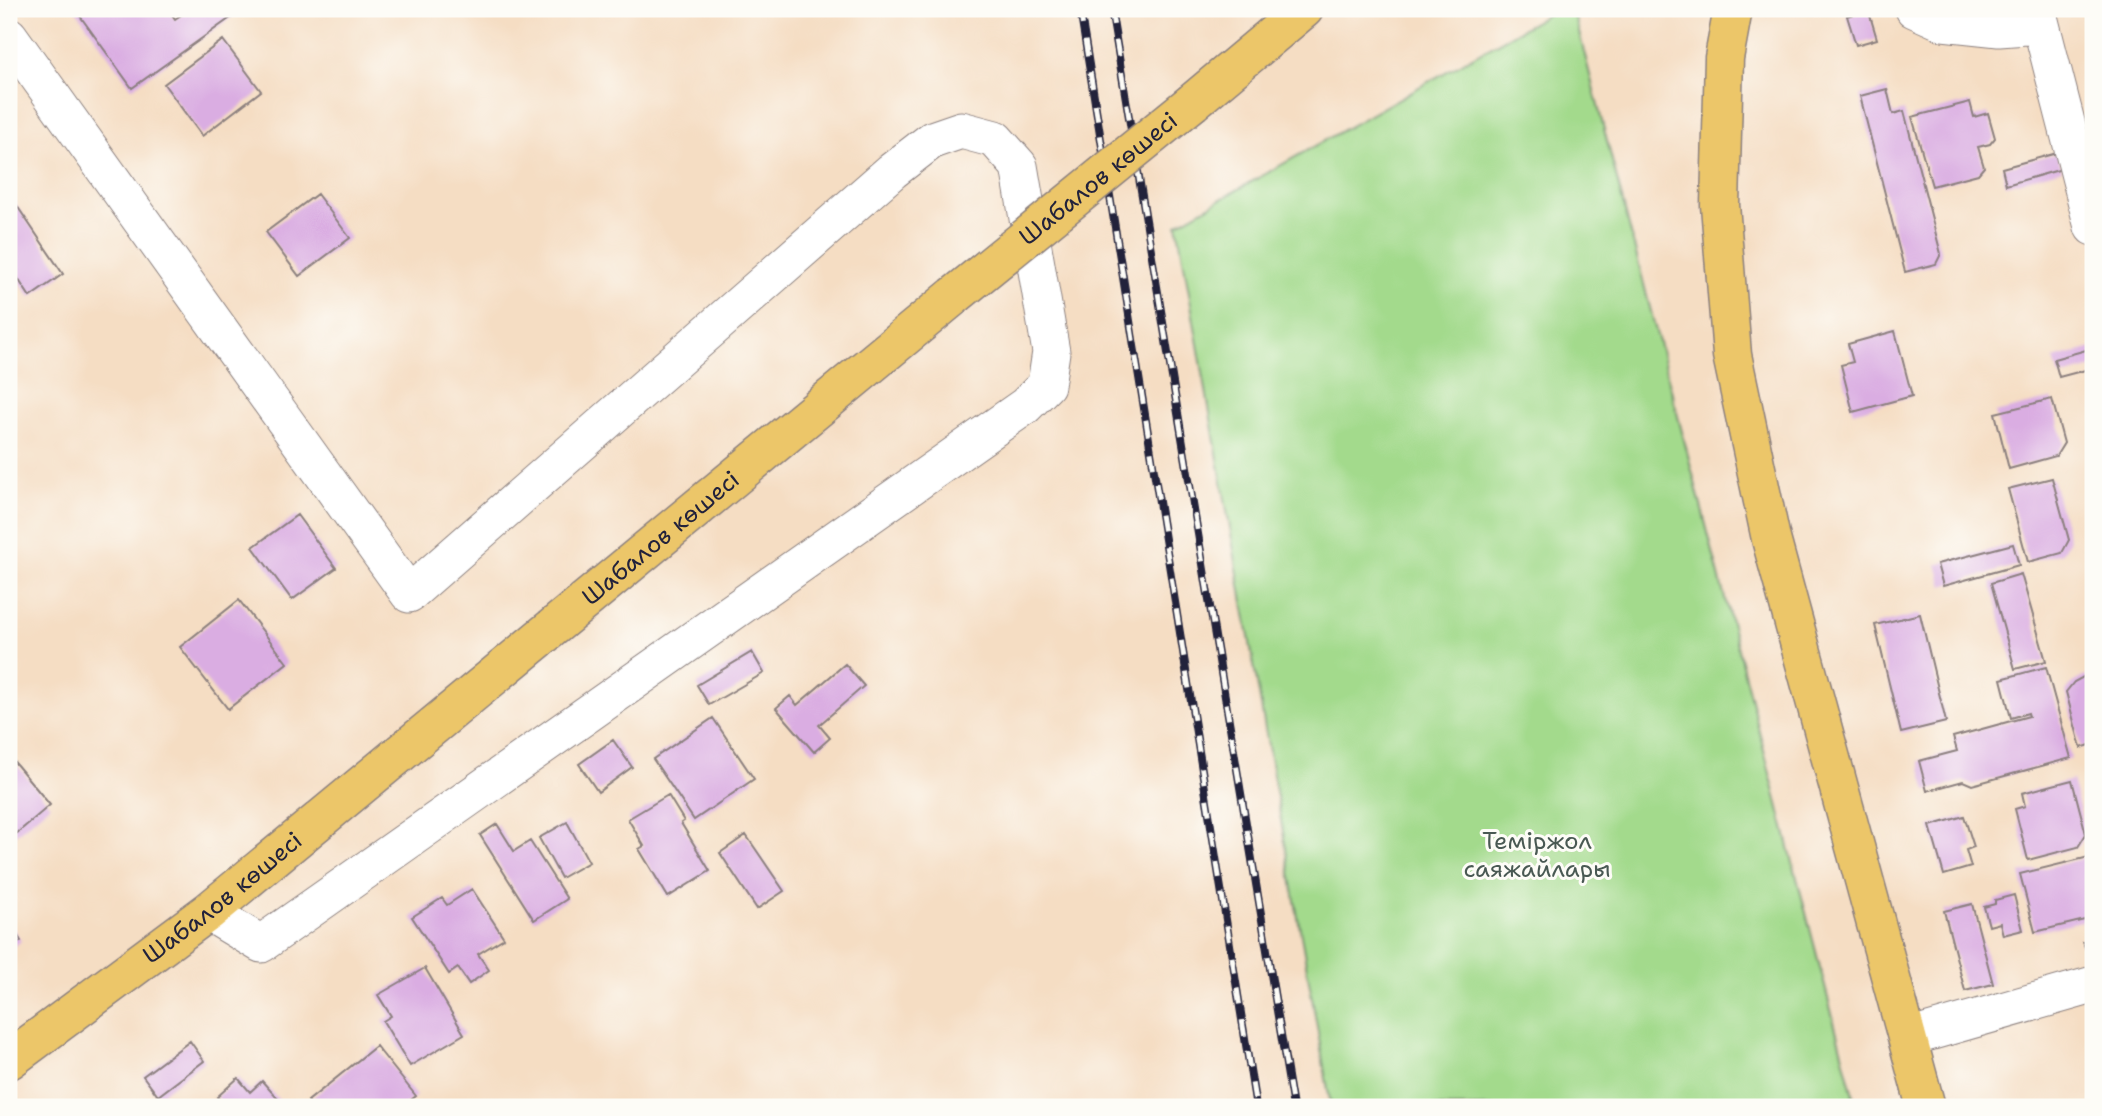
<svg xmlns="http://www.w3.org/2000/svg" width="2102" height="1116" font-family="'Shantell Sans',sans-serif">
	<rect width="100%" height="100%" fill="#fdfcf7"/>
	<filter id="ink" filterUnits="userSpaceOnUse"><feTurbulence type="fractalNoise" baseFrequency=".0143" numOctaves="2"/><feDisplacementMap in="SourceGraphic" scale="14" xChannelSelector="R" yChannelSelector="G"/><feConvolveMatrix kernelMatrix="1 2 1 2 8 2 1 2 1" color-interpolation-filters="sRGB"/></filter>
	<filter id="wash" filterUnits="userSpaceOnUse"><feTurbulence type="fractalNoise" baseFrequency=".00686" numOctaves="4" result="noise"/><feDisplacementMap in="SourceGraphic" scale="28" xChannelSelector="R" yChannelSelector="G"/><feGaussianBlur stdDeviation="1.57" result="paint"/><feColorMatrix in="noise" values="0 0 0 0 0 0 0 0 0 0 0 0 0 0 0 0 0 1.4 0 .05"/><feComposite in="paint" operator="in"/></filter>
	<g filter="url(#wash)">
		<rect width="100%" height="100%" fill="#f5ddc3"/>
		<path fill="#a3da8c" stroke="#627e64" stroke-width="2" d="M1557,9H1573L1856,1107H1331L1177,224Z"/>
		<g id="blocks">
			<path fill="#daade2" d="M75,9H168L175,19L190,9H243L132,88Z
				M1868,9L1877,39L1856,45L1847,16Z
				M223,40L261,91L202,136L164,84Z
				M1887,89L1893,114L1904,111L1941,254L1936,264L1905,272L1860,96Z
				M1970,102L1974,117L1988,113L1995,138L1990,144L1978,147L1984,167L1978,174L1932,186L1912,117Z
				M2057,153L2062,169L2006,185L2002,168Z
				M9,194L63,274L30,297L9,265Z
				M317,194L350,238L299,276L266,232Z
				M1895,331L1912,396L1853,412L1841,365L1853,362L1848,344Z
				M2093,348V368L2059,377L2054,359Z
				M2052,399L2064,443L2056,456L2009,469L1995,413Z
				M2052,478L2069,540L2062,553L2028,562L2008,489Z
				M297,515L336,568L292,600L253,547Z
				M2013,544L2019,565L1943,586L1937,564Z
				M2021,574L2046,661L2015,669L1991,583Z
				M239,600L287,663L228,709L180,647Z
				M1920,614L1946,722L1901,733L1875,625Z
				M752,652L764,673L709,705L697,685Z
				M845,664L864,686L819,725L830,738L814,752L776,708L790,696L797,705Z
				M2046,667L2071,758L1972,785L1963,781L1927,791L1919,761L1957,751L1953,737L2029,716L2028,713L2011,718L2001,679Z
				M2085,676H2093V744L2081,748L2066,692L2074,682Z
				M713,718L754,779L694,820L653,759Z
				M613,740L632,767L598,792L579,764Z
				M11,758L50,805L9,840V760Z
				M2072,780L2086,834L2078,847L2028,860L2015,809L2025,806L2022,793Z
				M668,795L684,821L681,823L710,871L668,897L639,849L644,846L628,819Z
				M1964,816L1974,847L1966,850L1971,867L1944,875L1930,826Z
				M567,822L589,862L561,878L539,838Z
				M497,824L514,851L530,841L567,899L534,920L480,835Z
				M746,835L784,891L757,909L720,853Z
				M2093,856V918L2035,932L2020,874Z
				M472,889L504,938L478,954L489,970L469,984L458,968L449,974L412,917L442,898L447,905Z
				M2014,895L2023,930L2003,935L2000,923L1989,926L1984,907L1995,904V900Z
				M1972,904L1993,984L1965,991L1944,911Z
				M9,922L21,941L9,949Z
				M2093,939V960L2090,961L2083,942Z
				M425,968L464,1034L410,1066L383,1021L391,1016L378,995Z
				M190,1041L204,1061L158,1096L143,1076Z
				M376,1046L416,1096L402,1107H313L308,1101Z
				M238,1078L250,1092L262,1081L285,1107H226L217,1097Z"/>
		</g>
	</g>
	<g filter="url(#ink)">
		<use href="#blocks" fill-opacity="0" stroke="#8c807f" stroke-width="2"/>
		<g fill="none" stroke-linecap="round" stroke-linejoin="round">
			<g stroke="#8c807f" stroke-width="39">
				<path id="minor" d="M1914,9L1943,22L1999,28L2040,25
					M2037,9L2093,227
					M9,36L409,594L892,171L932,140L961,130L995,139L1019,166L1051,352L1046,385L1025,406L261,944L208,912
					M1908,1038L2093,985"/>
			</g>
			<g stroke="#8c807f" stroke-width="41">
				<g id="major">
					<path d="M1733,9L1724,58L1720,205L1732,355L1771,539L1926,1107"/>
					<path d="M1193,102L1304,9"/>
					<path id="s1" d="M9,1060L208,912L954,296"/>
				</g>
			</g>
			<use href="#minor" stroke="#fff" stroke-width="37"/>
			<use href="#major" stroke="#ecc669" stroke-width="38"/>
			<g stroke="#22223b" stroke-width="8">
				<path id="rail" d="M1080,9L1256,1107
					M1111,9L1293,1107"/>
			</g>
			<use href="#rail" stroke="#fdfcf7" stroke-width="5" stroke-dasharray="16" stroke-linecap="butt"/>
			<g stroke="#8c807f" stroke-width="41" stroke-linecap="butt">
				<g id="major-bridge">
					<path id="s2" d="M954,296L1193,102"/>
				</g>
			</g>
			<use href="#major-bridge" stroke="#ecc669" stroke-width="38"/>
		</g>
	</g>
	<g text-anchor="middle" stroke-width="6" stroke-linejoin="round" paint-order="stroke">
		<g font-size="24" fill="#22223b" stroke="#fdfcf7">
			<text dy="8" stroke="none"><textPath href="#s2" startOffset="186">Шабалов көшесі</textPath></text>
			<text dy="8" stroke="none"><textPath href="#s1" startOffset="835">Шабалов көшесі</textPath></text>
			<text dy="8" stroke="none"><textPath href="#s1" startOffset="268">Шабалов көшесі</textPath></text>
		</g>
		<g font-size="24" fill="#495953" stroke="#fdfcf7">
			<text x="1537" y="849">Теміржол<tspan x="1537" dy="28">саяжайлары</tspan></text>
		</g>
	</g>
	<rect width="2102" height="1116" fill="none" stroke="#fdfcf7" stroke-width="35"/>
</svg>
